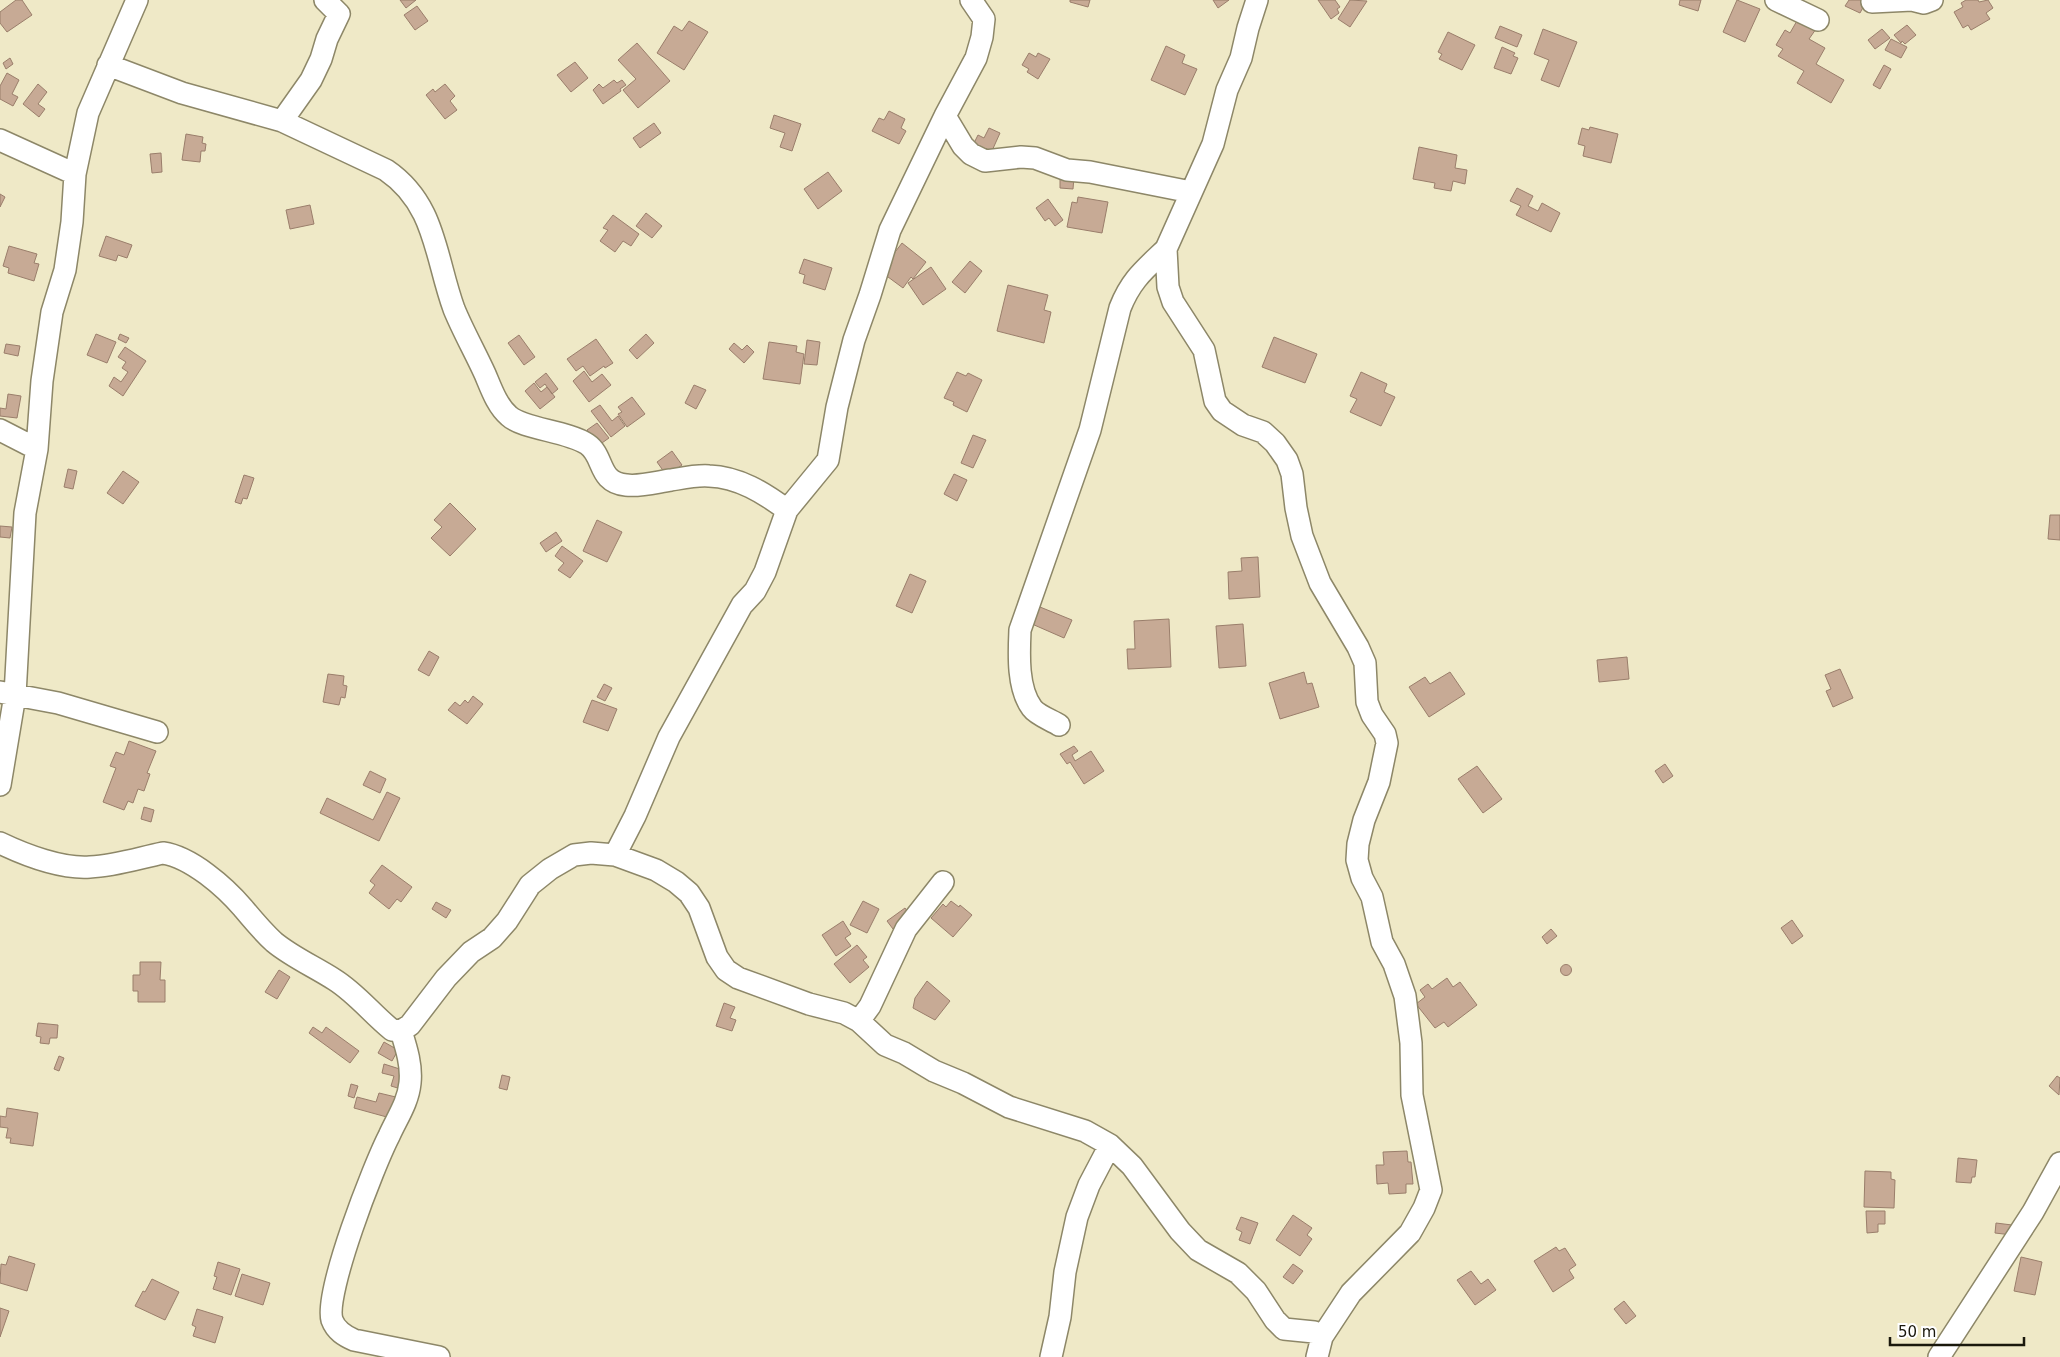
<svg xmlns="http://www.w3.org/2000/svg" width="2060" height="1357" font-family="'DejaVu Sans',sans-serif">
	<rect width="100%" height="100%" fill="#efe9c7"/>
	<path fill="#c7aa95" stroke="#9a7e6b" d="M16,0H22L32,15L7,32L0,23V12Z
		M400,0H416L406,8Z
		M1070,0H1090L1088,7L1070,2Z
		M1213,0H1229L1218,8Z
		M1318,0H1335L1340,7L1337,9L1339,13L1331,19Z
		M1350,0L1367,1L1350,27L1338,19Z
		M1680,0H1701L1698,11L1679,5Z
		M1737,0L1760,9L1745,42L1723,32Z
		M1849,0H1867L1860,13L1845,6Z
		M1966,0H1978L1979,2L1988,0L1993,8L1986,13L1990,19L1971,30L1968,25L1963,28L1954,12L1963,7L1961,3Z
		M417,6L428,21L415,30L404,15Z
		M1798,19L1816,29L1809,39L1825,48L1816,64L1844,80L1831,103L1797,83L1804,71L1778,56L1783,49L1776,45L1785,30L1790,33Z
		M689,21L708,32L684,70L657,53L674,26L682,31Z
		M1907,25L1916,35L1905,44L1902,41L1901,43L1894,35Z
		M1500,26L1522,35L1517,47L1495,38Z
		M1543,29L1577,42L1559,87L1541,80L1549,60L1534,54Z
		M1882,29L1890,38L1875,49L1868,40Z
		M1448,32L1475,45L1462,70L1439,59L1442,54L1438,52Z
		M1891,39L1907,47L1901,58L1885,50Z
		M637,43L670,81L638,108L623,90L636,79L618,60Z
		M1166,46L1185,55L1182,63L1197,69L1185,95L1151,80Z
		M1502,47L1515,53L1513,56L1518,58L1511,74L1494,68Z
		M1029,53L1036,57L1038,53L1050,59L1038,79L1027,72L1029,69L1022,65Z
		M10,58L13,64L6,69L3,63Z
		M575,62L588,78L571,92L557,75Z
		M1884,65L1891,69L1880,89L1873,85Z
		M7,73L19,80L12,94L18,97L13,106L0,99V86Z
		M614,80L617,83L622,80L626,85L620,89L621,91L603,104L593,90L599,84L603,88Z
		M38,84L47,92L38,104L45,109L39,117L23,104Z
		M445,84L455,96L450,101L457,110L445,119L426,95L433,89L435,92Z
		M889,111L905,119L901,128L906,131L899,144L872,131L879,118L884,120Z
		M774,115L801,124L792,151L780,147L785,133L770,128Z
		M654,123L661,133L640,148L633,138Z
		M1590,127L1618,134L1611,163L1583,156L1585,146L1578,144L1582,128L1589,130Z
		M989,128L1000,133L991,153L973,145L978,135L984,138Z
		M186,134L203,137L202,143L206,144L205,151H201L200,162L182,160Z
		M1419,147L1457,155L1455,168L1467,170L1465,184L1453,181L1451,191L1434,188L1435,183L1413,179Z
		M161,153L162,172L152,173L150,154Z
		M828,172L842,191L818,209L804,189Z
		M1060,176L1074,177L1073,189L1060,188Z
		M1517,188L1533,196L1528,206L1538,211L1542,203L1560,213L1551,232L1516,215L1521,206L1510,201Z
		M0,194L5,197L0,207Z
		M1078,197L1108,202L1102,233L1067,227L1072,202L1077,203Z
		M1048,199L1063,220L1055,226L1049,218L1045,221L1036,208Z
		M310,205L314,224L290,229L286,210Z
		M646,213L662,226L652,238L636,226Z
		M613,215L639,234L631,246L623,241L615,252L600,241L608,230L603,228Z
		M106,236L132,245L127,258L118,255L116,261L99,256Z
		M902,243L926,262L913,279L911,277L903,288L884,274L892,263L889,260Z
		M9,246L37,254L34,263L39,264L34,281L8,273L9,268L3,266Z
		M804,259L832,268L825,290L803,283L805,275L799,273Z
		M970,261L982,271L965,293L952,282Z
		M931,267L946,289L923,305L908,283Z
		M1008,285L1048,295L1044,310L1051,312L1044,343L997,331Z
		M96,334L116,342L107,363L87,355Z
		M120,334L129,338L126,343L118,339Z
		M646,334L654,343L637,359L629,350Z
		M519,335L535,357L524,365L508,343Z
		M1274,337L1317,354L1305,383L1262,367Z
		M596,339L613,363L605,368L604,366L590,376L583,366L576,371L567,359Z
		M807,340L820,342L817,365L804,364Z
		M769,342L797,346L796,352L804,354L800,384L763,379Z
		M734,343L742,350L747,345L754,352L744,363L729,349Z
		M6,344L20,346L18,356L4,353Z
		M125,347L146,361L123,396L109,386L114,377L121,382L128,372L122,368L126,362L118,357Z
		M584,371L592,382L602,374L611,385L589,402L573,381Z
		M957,372L966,376L968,373L982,380L967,412L953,405L954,402L944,398Z
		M1361,372L1387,384L1384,392L1395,397L1381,426L1350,412L1357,399L1350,396Z
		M546,373L558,389L552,394L545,384L540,388L535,382Z
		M534,383L541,392L547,387L555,397L540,409L525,391Z
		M694,385L706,390L696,409L685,403Z
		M8,394L21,396L17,418L0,416V408L6,409Z
		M632,397L645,414L627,427L618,414L622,412L618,407Z
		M600,405L612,421L618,416L625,426L611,437L591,411Z
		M597,423L609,438L599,445L587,430Z
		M973,435L986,440L973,468L961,463Z
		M672,451L682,465L667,476L657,462Z
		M68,469L77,471L73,489L64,487Z
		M123,471L139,482L123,504L107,493Z
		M954,474L967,480L957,501L944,494Z
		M244,475L254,478L247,499L243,498L241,504L235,502Z
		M450,503L476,529L450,556L431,538L442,527L434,520Z
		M2050,515H2060V540L2048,539Z
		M597,520L622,532L607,562L583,551Z
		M0,526L12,527L10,538L0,537Z
		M556,532L562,541L546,552L540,543Z
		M562,546L583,561L570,578L558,570L564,563L555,556Z
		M1258,557L1260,597L1229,599L1228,572L1242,571L1241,558Z
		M910,574L926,581L912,613L896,606Z
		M1040,607L1072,620L1064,638L1032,624Z
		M1169,619L1171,667L1128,669L1127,649H1135L1134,621Z
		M1243,624L1246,666L1219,668L1216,626Z
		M429,651L439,657L429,676L418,670Z
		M1627,657L1629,679L1599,682L1597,660Z
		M1840,669L1853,698L1833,707L1826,691L1831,689L1825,675Z
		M1304,672L1307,684L1312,683L1319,707L1280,719L1269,683Z
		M1450,672L1465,694L1429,717L1409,687L1425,677L1430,684Z
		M328,674L344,676L343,685L347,686L345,698L341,697L339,705L323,702Z
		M604,684L612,688L605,701L597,697Z
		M473,696L483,704L467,724L448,710L455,702L460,706L465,700L468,703Z
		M592,700L617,709L608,731L583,722Z
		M129,741L156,751L147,773L150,774L144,791L138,789L133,803L128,801L124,810L103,802L116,768L110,766L116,752L124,755Z
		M1074,746L1078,751L1072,755L1075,761L1091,751L1104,771L1084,784L1070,762L1067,764L1060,754Z
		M1665,764L1673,776L1663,783L1655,771Z
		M1477,766L1502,799L1483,813L1458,779Z
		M370,771L386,779L380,793L363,785Z
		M387,792L400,798L379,841L320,813L327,798L373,820Z
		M144,807L154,810L151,822L141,819Z
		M382,865L412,887L401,902L397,899L389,909L369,893L375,885L370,881Z
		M863,901L879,909L867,933L850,925Z
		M951,901L959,907L960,905L972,915L953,937L931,918L943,904L946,907Z
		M436,902L451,910L446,918L432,909Z
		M905,908L911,916L893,929L887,921Z
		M1792,920L1803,936L1792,944L1781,928Z
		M843,921L851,934L845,938L851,946L836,956L822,935Z
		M1551,929L1557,936L1547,944L1542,937Z
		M857,945L867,957L863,960L869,967L850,983L834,964Z
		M140,962H161L160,980H165V1002H138V991H133V975H140Z
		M1560.5 970a5.5 5.5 0 1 1 11 0a5.5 5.5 0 1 1-11 0Z
		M279,970L290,977L277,999L265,992Z
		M1447,978L1453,987L1460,982L1477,1005L1448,1027L1444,1022L1435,1028L1416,1004L1425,997L1420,990L1428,984L1432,989Z
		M927,981L950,1001L935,1020L913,1008L915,998Z
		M724,1003L735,1007L730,1018L736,1020L732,1031L716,1026Z
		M38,1023L58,1025L57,1038H50L49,1044L40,1043L41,1037L36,1036Z
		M313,1027L322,1033L326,1027L359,1051L350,1063L309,1033Z
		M384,1042L398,1050L392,1061L378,1053Z
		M59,1056L64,1058L59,1071L54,1069Z
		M384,1064L406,1071L401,1089L391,1086L394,1076L382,1073Z
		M502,1075L510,1077L507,1090L499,1088Z
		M2057,1076L2060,1078L2059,1095L2049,1086Z
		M351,1084L358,1086L354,1098L348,1096Z
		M379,1093L400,1098L394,1119L354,1108L357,1097L376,1102Z
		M7,1108L38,1113L33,1146L10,1143L11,1138H6L8,1128L0,1127V1116L6,1117Z
		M1407,1151L1408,1162H1411L1413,1184H1406V1193L1389,1194L1388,1183L1377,1184L1376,1165H1384L1383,1152Z
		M1958,1158L1977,1160L1975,1177H1972L1971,1183L1956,1182Z
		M1865,1171L1891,1172V1179L1895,1180L1894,1208L1864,1207Z
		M1866,1211H1885V1224H1878V1232L1867,1233Z
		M1293,1215L1312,1228L1307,1235L1312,1239L1300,1256L1276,1240Z
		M1241,1217L1258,1223L1250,1244L1239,1240L1242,1232L1236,1229Z
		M1996,1223L2012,1225V1235L1995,1233Z
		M1556,1247L1559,1251L1565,1248L1576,1265L1569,1270L1574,1278L1553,1292L1534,1261Z
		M9,1256L35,1264L27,1291L0,1283L1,1264L6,1265Z
		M2021,1257L2042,1262L2035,1295L2014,1291Z
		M218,1262L240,1269L231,1295L213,1289L217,1277L214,1276Z
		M1293,1264L1303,1271L1293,1284L1283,1277Z
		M1471,1271L1481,1284L1488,1279L1496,1290L1475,1305L1457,1280Z
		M242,1274L270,1283L263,1305L235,1296Z
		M152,1279L179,1292L165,1320L135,1306L143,1291L145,1292Z
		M1624,1301L1636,1316L1626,1324L1614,1309Z
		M0,1308L9,1311L0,1337Z
		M197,1309L223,1317L215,1343L193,1336L196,1327L192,1325Z"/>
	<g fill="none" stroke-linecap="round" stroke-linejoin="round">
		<g stroke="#8d8768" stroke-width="24">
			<path id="minor" d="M1257,0L1248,28L1241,58L1227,90L1213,144L1166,249L1168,287L1173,302L1204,350L1215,401L1222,411L1243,425L1263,432L1275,443L1287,460L1292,474L1296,508L1302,536L1320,583L1358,647L1365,663L1367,702L1372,715L1385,734L1387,743L1379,782L1364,820L1358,844L1357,860L1362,878L1372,897L1382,942L1394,964L1405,996L1411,1043L1412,1095L1431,1190L1424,1208L1410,1233L1351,1293L1322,1337
				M1776,0L1818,20
				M1872,2L1912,0L1924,3L1932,0
				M108,65L182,93L282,121L386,170C436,204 435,257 454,309C463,331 475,352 485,374C491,388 497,406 509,416C523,429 567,431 587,444C605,456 597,482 626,485C640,487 657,482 671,480C683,478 697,475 709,476C739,477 764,493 787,510
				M945,116L963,146L971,154L985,161L1021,157L1035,158L1067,170L1090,172L1191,192
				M282,121L311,80L321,59L327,39L339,14L325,0
				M0,140L75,174
				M0,430L37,449
				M0,692L58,703L157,732
				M1059,725C1051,720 1037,715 1032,708C1017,688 1019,653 1020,630L1090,430L1120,308C1131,280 1144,270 1166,249
				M0,785L15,695L25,513L37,449L42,381L52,312L65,270L72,222L75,174L88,113L137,0
				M0,843C25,855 62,869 90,867C115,866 139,858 163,853C191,857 225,887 243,908C253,920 262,931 274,942C292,957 315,967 335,980C357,994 372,1014 392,1030L401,1031L410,1025L446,978L471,952L492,938L507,921L530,885L550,869L574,855L591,853L615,855L656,870L676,882L689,893L699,908L717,957L726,970L738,978L809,1004L844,1013L859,1021L885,1045L904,1053L934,1071L963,1083L1009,1107L1085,1131L1110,1145L1132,1166L1180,1231L1198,1250L1238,1273L1256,1291L1275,1320L1284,1329L1314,1332L1322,1337L1317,1357
				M615,855L635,816L669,737L742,605L755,591L765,572L787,510L828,460L837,407L854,340L870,295L890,230L945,116L976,58L982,37L984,19L971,0
				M859,1021L870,1006L906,929L943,882
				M401,1031C406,1047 412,1065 410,1083C408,1103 397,1118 389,1136C374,1165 324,1293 332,1320C336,1331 345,1336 354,1340L439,1357
				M1051,1357L1060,1317L1065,1272L1077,1217L1089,1185L1110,1145
				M1939,1357L2033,1212L2060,1163"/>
		</g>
		<use href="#minor" stroke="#fff" stroke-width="21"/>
	</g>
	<path d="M1890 1337v8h134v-8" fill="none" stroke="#1a180c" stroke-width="2.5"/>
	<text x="1898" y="1337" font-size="15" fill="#1a180c" stroke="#ffffff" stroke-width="4" paint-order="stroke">50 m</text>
</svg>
